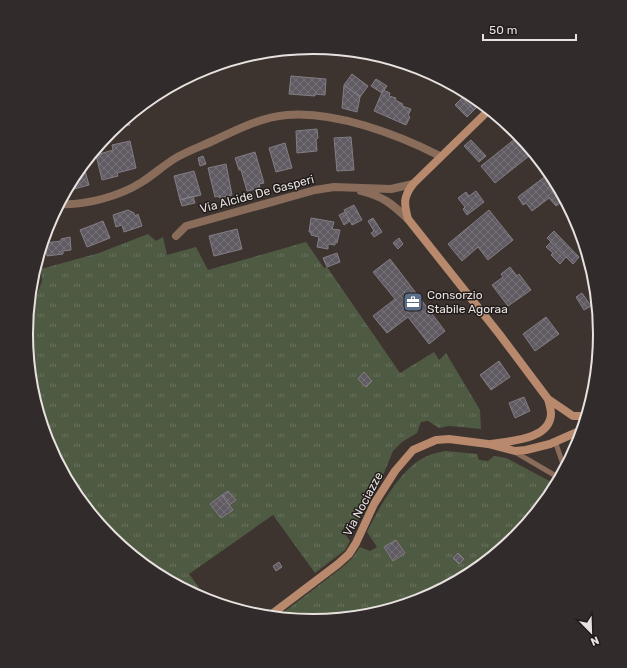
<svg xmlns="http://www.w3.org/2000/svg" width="627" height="668" font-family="Rubik,sans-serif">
	<defs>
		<pattern id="grass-tufts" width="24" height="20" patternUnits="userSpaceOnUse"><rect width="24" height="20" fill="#4f5a43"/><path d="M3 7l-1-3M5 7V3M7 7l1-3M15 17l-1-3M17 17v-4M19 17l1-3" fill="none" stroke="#68715e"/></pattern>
		<pattern id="building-cross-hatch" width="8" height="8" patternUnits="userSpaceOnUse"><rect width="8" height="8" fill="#605a62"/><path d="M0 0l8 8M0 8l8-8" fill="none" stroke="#777178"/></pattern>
	</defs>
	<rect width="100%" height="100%" fill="#3d3430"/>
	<path fill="url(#grass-tufts)" d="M148,234L156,241L163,237L167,255L196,247L208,270L306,242L324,268L327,267L400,373L434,352L439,360L446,353L480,410L481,429L462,427L449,426L439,428L428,421L421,422L417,433L402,442L393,451L384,473L354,528L349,524L342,530L350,541L345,550L315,573L273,515L189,574L205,596L203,599L154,573L110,537L74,494L48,444L31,390L26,334L27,320L42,281L41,269L99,253Z
		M446,451L477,454L479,460L488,461L494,456L506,458L557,485L552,494L517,537L473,573L423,600L369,616L313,621L276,618L344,566L353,557L360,547L370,551L377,547L367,532C378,509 401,468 425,457C431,454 438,452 446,451Z"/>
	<path fill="url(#building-cross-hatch)" stroke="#837d85" d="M292,49V52L275,53V50Z
		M352,74L368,86L360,97L344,85Z
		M291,76L326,79L325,95L315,94V96L289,94Z
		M376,79L387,86L382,93L371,86Z
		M344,85L360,97L357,112L342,108Z
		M383,90L390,93L389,96L396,98L395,100L403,104L402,106L411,109L408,116L410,117L406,125L374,111Z
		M468,92L482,102L474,110L462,98Z
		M462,98L474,110L467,117L455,105Z
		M126,117L130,125L113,129Z
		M317,129L318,138L316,139L317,151L297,153L296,131Z
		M520,135L534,152L495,183L481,166Z
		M351,137L354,170L337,171L334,138Z
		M471,140L486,156L479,162L464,146Z
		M130,141L136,168L117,173L118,176L102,180L96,155L113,150L112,145Z
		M285,143L292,168L276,172L269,148Z
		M255,152L264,183L259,184L260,188L247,191L241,170H239L235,158Z
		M203,156L206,164L200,166L198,158Z
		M83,164L89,185L74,189L73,187L67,189L75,174Z
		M226,164L232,195L219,198V196L215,197L208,168Z
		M194,171L201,195L180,200L174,176Z
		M551,172L566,199L556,206L549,198L532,211L526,203L523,205L518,197Z
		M476,191L484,202L467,215L463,209L465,207L458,198L466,192L469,196Z
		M193,196L195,203L182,206L180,200Z
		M354,205L362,220L352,225L344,210Z
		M128,210L134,213L135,216L138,214L142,226L124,232L122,225L116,227L113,215Z
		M489,210L513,240L488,260L478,247L462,261L448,244Z
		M345,212L350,221L344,225L339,215Z
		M311,218L334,222L332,229L340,230L337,243L335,242V245L328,244V249L317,247L319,237L311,235V232H309Z
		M373,218L382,232L374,237L371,233L374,231L368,221Z
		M103,221L110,238L87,247L80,230Z
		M237,229L242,249L214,256L209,236Z
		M554,231L579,257L573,264L547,238Z
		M582,234L588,253L576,238Z
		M70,237L71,250L63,251V254L47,256L45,243L61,241V239Z
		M399,238L403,244L398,249L393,243Z
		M551,242L566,257L560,264L551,255L553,253L546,247Z
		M337,253L340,262L327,267L323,258Z
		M390,259L445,331L429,344L408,317L387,333L373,316L395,299L373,272Z
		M510,267L517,276L519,274L531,290L508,306L492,285L503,277L501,274Z
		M582,293L591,306L584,310L576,297Z
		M546,317L559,334L535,351L523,334Z
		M499,361L510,377L491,390L480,375Z
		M364,372L372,381L366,387L358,379Z
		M524,397L530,411L515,418L509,403Z
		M228,491L236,500L229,505L222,495Z
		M222,495L233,510L221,518L210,504Z
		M396,540L405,553L393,561L384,547Z
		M458,553L464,559L459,564L453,558Z
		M279,562L282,567L276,571L273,566Z"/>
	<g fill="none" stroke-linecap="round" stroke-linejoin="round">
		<path stroke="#8a6c5a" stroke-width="5" d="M555,441L565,470
			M515,452L561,479"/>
		<path stroke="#8a6c5a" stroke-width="8" d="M361,191C384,197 391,203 408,219
			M58,204C85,206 120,196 142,182C153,175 163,166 174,159C187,151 202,146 215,140C238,129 262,117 287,115C335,111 397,134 440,156
			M176,236L186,226L315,190L334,187L391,189L413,184"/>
		<path stroke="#b8896c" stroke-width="8" d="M490,109L413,184C403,197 404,204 408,219L500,335L548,399L573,416H588
			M491,444C509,441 550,440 551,414C551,409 549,403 548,399
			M268,617L338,564L349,554L356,543L374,504L395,471L413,450L436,440L449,439L488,444L515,451L526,450L550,444L584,429"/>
	</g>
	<defs>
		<g id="office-square" transform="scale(1)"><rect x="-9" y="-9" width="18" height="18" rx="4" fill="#5c6f8a" stroke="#211c1b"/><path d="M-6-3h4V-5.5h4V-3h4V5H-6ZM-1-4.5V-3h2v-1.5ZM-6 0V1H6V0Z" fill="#fff"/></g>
	</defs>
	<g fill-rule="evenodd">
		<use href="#office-square" x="413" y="302"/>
	</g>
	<g text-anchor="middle" stroke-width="3" stroke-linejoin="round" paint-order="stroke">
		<g font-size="12" fill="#e7e1df" stroke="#211c1b">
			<text transform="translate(257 194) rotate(-15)" y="4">Via Alcide De Gasperi</text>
			<text transform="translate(363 504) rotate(-62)" y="4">Via Nociazze</text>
		</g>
		<g font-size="12" fill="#e7e1df" stroke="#211c1b" text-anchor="start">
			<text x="427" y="299">Consorzio<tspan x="427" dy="14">Stabile Agoraa</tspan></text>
		</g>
	</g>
	<path d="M0 0H627V668H0ZM33 334a280 280 0 1 1 560 0a280 280 0 1 1-560 0Z" fill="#312c2b" fill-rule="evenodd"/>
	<path fill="none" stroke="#e7e1df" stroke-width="2" d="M33 334a280 280 0 1 1 560 0a280 280 0 1 1-560 0Z"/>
	<g transform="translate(591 632) rotate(157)" stroke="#211c1b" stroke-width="3" paint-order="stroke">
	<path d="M0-3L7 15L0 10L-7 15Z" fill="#e7e1df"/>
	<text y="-6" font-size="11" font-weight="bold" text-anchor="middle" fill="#e7e1df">N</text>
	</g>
	<path d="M483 34v6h93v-6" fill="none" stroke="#e7e1df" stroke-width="2"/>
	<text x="489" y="34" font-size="12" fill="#e7e1df" stroke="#211c1b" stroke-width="3" paint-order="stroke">50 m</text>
</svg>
